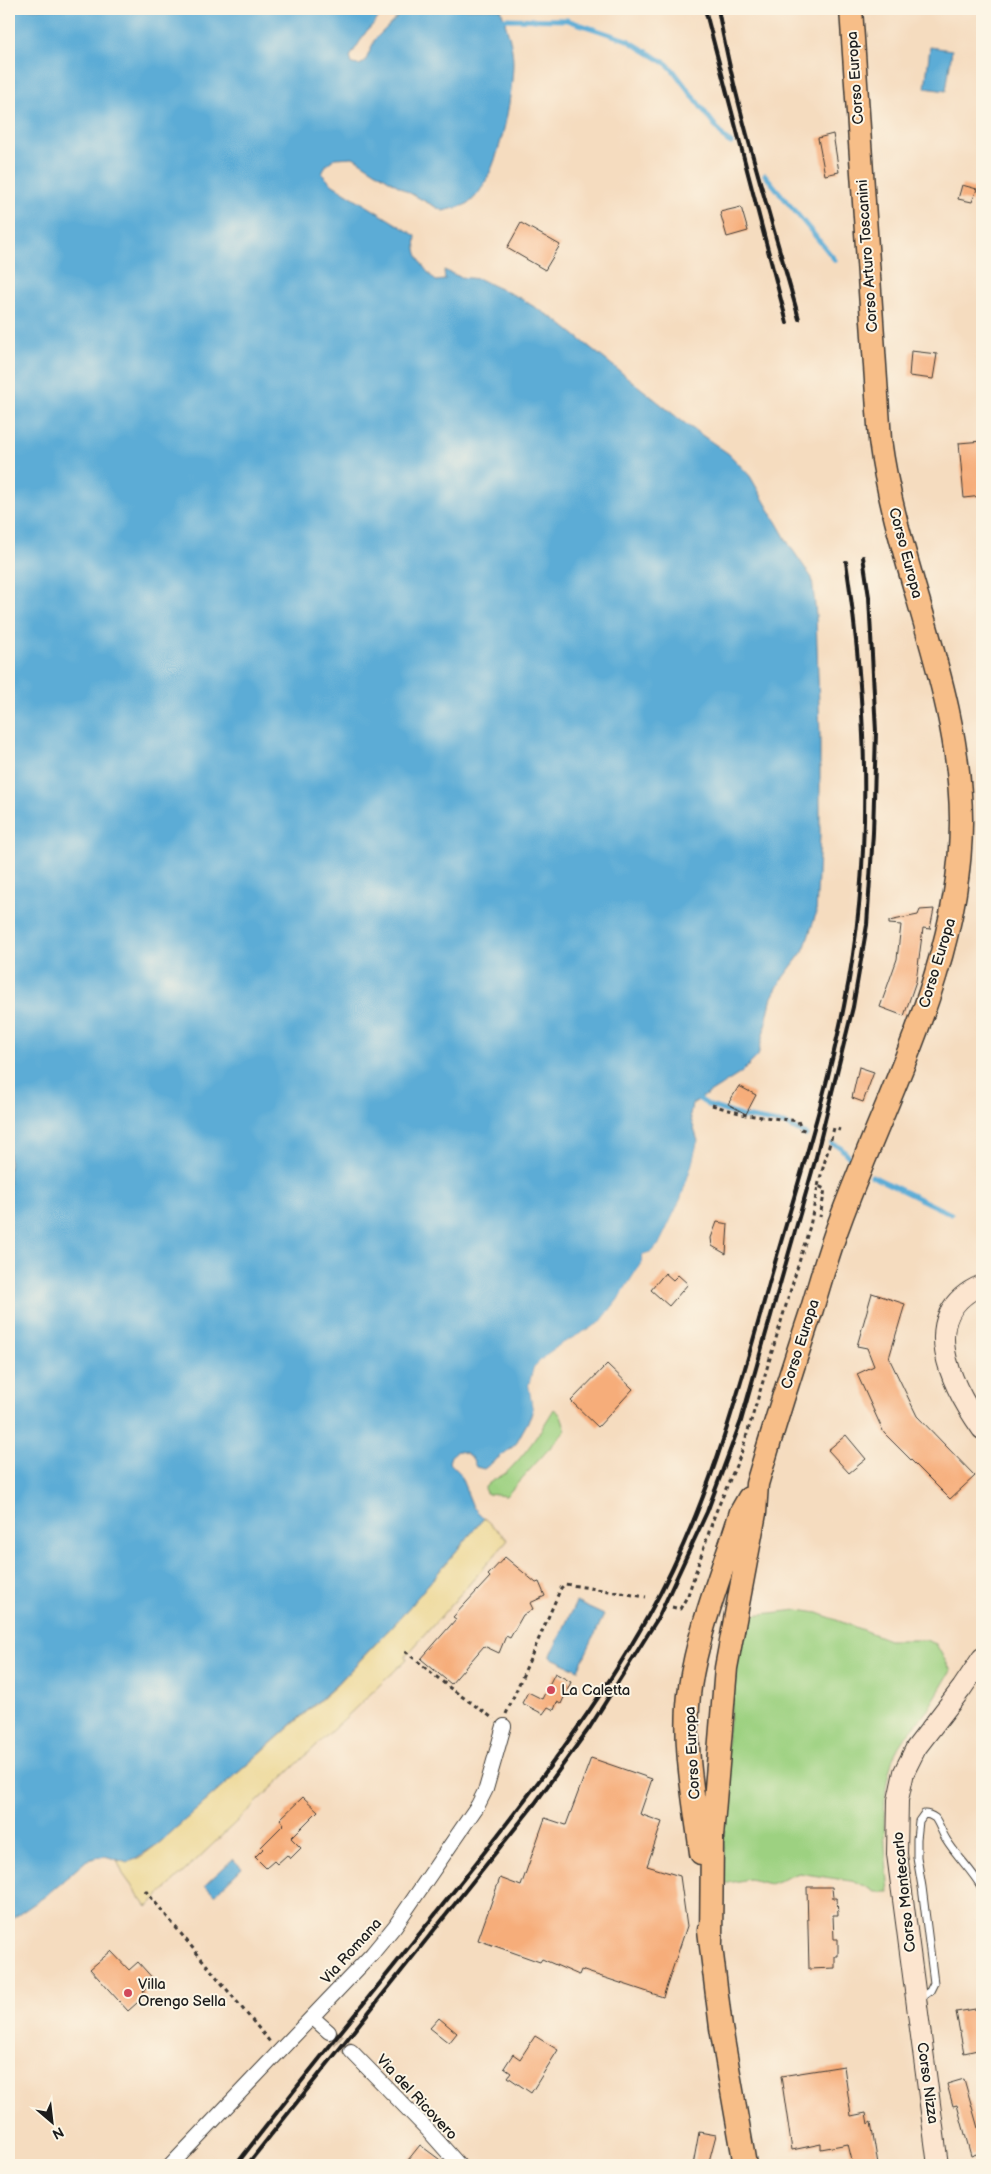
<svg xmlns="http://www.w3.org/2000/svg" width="991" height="2174" font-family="'Balsamiq Sans',sans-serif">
	<rect width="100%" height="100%" fill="#fcf5e5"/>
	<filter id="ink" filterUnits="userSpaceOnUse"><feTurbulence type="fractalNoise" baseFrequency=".02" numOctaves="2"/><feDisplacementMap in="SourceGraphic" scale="10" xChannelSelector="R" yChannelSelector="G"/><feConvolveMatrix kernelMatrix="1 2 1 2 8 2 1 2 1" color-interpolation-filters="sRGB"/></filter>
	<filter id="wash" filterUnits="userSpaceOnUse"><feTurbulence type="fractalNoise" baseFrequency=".0096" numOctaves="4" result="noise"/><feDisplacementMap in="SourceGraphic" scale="20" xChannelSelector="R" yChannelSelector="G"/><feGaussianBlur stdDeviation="1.12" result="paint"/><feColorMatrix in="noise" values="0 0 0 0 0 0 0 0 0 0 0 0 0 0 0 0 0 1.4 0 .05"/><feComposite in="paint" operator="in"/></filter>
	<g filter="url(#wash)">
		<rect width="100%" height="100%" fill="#f5dcbf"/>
		<path fill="#9dd181" stroke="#5c764e" d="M554,1409L560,1414L566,1430L506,1496L487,1494L484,1489C489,1480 501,1478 508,1471C528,1451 540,1432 554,1409Z
			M798,1610L818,1613L889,1640H926L936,1644L951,1671C940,1688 931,1707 918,1722C912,1730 904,1737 899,1746C877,1784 885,1850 889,1892H875L857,1882L799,1873L770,1884L749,1879L723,1884L727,1736L743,1616Z"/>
		<path fill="#eeda9e" stroke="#857b5d" d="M484,1518L508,1540L406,1656L407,1659L147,1907L123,1874L117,1860C136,1865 143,1854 158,1844L336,1686L400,1618Z"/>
		<path fill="#5cacd6" stroke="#3c6479" d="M9,9H387L366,32L350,57L352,64L359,65L365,62L375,39L406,9H501C506,26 513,45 513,62C513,97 498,181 469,203C462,207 451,209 443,211L406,191L353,157L335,158L326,165L322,174L333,185L416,236C413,255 423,268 436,281L445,280L444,270L460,277L479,279L518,297L556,320L683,422L729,454L750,476L790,546L812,578L816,615L820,735V835L816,914L804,950L782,979L772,997L758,1056L741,1073L692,1104L690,1116L698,1141L692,1165L681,1199L659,1245L651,1252L642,1255V1262L618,1300L600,1323L560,1345L546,1355L534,1367L529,1385L533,1410L530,1418L515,1445L484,1469L476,1467C472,1457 468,1452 457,1451L451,1456L449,1462L459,1472L473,1507L484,1518L400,1618L336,1685L158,1844L128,1863L105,1856L87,1860L44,1897L9,1921Z
			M930,47L952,50L946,91L925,88Z
			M576,1602L604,1615L578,1670L550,1657Z
			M233,1859L242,1868L214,1895L205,1885Z"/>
		<path fill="#f5dcbf" d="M698,1141L700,1144L695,1166L683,1200L661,1246L653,1254L645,1257L644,1263L620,1302L602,1325L562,1347L547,1357L536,1369L531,1385L536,1409L533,1410L529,1385L534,1367L546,1355L560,1345L600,1323L618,1300L642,1262V1255L651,1252L659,1245L681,1199L692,1165Z"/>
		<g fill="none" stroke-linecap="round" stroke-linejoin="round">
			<path stroke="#5cacd6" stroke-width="5" d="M502,19L567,20L627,40L667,64L673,70L726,140L731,143
				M765,175L835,260
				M699,1099L710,1106L744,1117L785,1124L806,1135
				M832,1144L840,1147L850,1158
				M872,1176L951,1214"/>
		</g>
		<g id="blocks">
			<path fill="#f6ad7a" d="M833,134L839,172L825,175L818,138Z
				M962,185L977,189L972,202L958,199Z
				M741,207L748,231L727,237L720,212Z
				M521,223L560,245L545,270L507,248Z
				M911,351L937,354L933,379L909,376Z
				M982,441V496L964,498L959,443Z
				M934,909L930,929L923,928L916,981L904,1016L880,1007L897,959L901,925L889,924V921L918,915L920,910Z
				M859,1067L874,1072L863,1102L852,1098Z
				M739,1086L756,1095L746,1114L728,1104Z
				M717,1222L728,1224L726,1254L712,1246L711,1238Z
				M665,1273L673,1280L678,1275L688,1284L669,1306L651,1290Z
				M872,1293L905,1304L889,1358L917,1416L975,1476L950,1499L884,1433L857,1374L874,1366L867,1348L857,1346Z
				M607,1364L633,1389L598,1427L571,1401Z
				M846,1435L866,1459L849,1473L828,1450Z
				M505,1557L536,1583L539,1582L545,1596L530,1603L533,1609L523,1615L510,1638L506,1636L499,1653L484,1646L451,1684L421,1659L456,1619L453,1617L490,1577L488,1575Z
				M555,1673L571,1682L561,1704L557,1702L554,1710L548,1707L543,1714L522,1703L528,1692L542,1699Z
				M591,1758L652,1779L640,1814L662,1822L647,1866L680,1876L687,1926L663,1997L581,1970L579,1975L542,1959L540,1962L478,1940L500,1878L521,1886L545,1818L566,1825Z
				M303,1797L318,1811L291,1838L301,1848L290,1859L287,1855L277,1864L274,1861L266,1868L255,1857L263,1849L261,1847L284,1824L280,1819Z
				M807,1887H832L833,1898H837L838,1915H833L834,1939H838V1956H835V1968L809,1969Z
				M111,1951L129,1970L138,1962L156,1982L143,1991L146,1995L128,2011L90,1969Z
				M982,2008V2049L964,2053L956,2012Z
				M439,2018L457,2033L449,2043L430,2028Z
				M535,2036L558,2050L531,2093L508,2077L511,2073L504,2068L513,2054L520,2059Z
				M844,2066L851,2116L866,2113L868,2124L871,2122L878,2165H853L848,2144L821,2149V2144L792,2150L781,2076Z
				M964,2079L978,2128L982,2127V2152L971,2156L957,2105L953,2106L947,2084Z
				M699,2132L716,2135L708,2165H693Z
				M420,2145L447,2165H404Z"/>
		</g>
	</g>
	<g filter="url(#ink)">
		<use href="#blocks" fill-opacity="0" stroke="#3d3934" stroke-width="1"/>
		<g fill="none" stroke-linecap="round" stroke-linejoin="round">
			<path stroke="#cab69e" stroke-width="14" stroke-dasharray="14 7" stroke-linecap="butt" d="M329,2032L351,2051"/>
			<g stroke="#3d3934" stroke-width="9">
				<path id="service" d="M919,1999L930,1991L934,1983L922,1887L917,1857V1839L919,1821L924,1814C928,1814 931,1815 935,1818C939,1823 942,1833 946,1839C957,1857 972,1870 982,1888"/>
			</g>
			<g stroke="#3d3934" stroke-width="16">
				<path id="minor" d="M312,2017L329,2032
					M351,2051L427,2129L459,2165
					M171,2165L372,1954L395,1926L478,1805L486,1789L504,1726"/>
			</g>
			<g stroke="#3d3934" stroke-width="22">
				<path id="secondary" d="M982,1285C914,1314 952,1387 982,1429
					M938,2165L897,1854L898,1800L904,1772L916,1748L962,1688L982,1658"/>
			</g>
			<g stroke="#3d3934" stroke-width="25">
				<path id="primary" d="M701,1853C694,1798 682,1742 690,1687C698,1630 724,1567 741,1512L749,1498
					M709,1930L721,2028L745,2165
					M711,1943L712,1837L726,1668L755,1513L757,1484C774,1426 792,1369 811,1312C820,1283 828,1253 839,1224C887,1093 962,961 961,819C960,688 897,568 880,440L851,9"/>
			</g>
			<path stroke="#3d3934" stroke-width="3" stroke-dasharray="4 4" stroke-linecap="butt" d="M712,1105L746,1115L798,1121L801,1129L807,1131
				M818,1186L834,1128L840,1130
				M672,1607L680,1609L688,1595L715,1514L741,1454L810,1226L818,1186L825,1189L820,1217
				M405,1651L450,1688L494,1719
				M506,1714L561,1588L565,1584L646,1597
				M145,1890L270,2042"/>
			<use href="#service" stroke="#fff" stroke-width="7"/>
			<use href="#minor" stroke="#fff" stroke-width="14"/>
			<use href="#secondary" stroke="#fce5cf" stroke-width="20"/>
			<use href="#primary" stroke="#f7be88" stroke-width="22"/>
			<path stroke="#1c1c1c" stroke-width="4" d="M705,9L787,323
				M718,9C737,114 771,216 799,319
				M236,2165C312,2066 391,1970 469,1872C533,1790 597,1708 648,1616C708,1509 739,1391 772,1273C797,1185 826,1096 844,1006C874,860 868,709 846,562
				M247,2165L536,1802L590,1727L658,1618L707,1512L741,1421L815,1161L853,1007L867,925L873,833L876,732L869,597L863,557"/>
		</g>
	</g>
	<g fill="#d1495b" stroke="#fcf5e5" stroke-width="2">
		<circle cx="551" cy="1690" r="5"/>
		<circle cx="128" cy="1993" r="5"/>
	</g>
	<g text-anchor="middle" stroke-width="4" stroke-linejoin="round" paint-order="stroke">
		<g font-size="15" fill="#1c1c1c" stroke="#fcf5e5">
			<text transform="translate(855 78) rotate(-94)" y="5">Corso Europa</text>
			<text transform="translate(867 256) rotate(-94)" y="5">Corso Arturo Toscanini</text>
			<text transform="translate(906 553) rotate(75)" y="5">Corso Europa</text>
			<text transform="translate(937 963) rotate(-73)" y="5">Corso Europa</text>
			<text transform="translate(800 1344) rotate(-72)" y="5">Corso Europa</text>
			<text transform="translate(692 1753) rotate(-93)" y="5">Corso Europa</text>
			<text transform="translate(904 1892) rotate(-96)" y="5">Corso Montecarlo</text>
			<text transform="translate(351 1951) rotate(-48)" y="5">Via Romana</text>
			<text transform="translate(928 2083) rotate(82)" y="5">Corso Nizza</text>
			<text transform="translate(417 2097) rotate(47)" y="5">Via del Ricovero</text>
		</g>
		<g font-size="15" fill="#1c1c1c" stroke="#fcf5e5" text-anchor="start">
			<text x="561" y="1695">La Caletta</text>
			<text x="138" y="1989">Villa<tspan x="138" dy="17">Orengo Sella</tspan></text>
		</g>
	</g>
	<rect width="991" height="2174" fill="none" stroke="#fcf5e5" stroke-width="30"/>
	<g transform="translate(52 2122) rotate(152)" stroke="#fcf5e5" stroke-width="4" paint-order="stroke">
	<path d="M0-4L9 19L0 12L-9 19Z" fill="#1c1c1c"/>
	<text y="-8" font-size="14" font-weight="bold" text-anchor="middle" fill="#1c1c1c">N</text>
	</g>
</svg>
